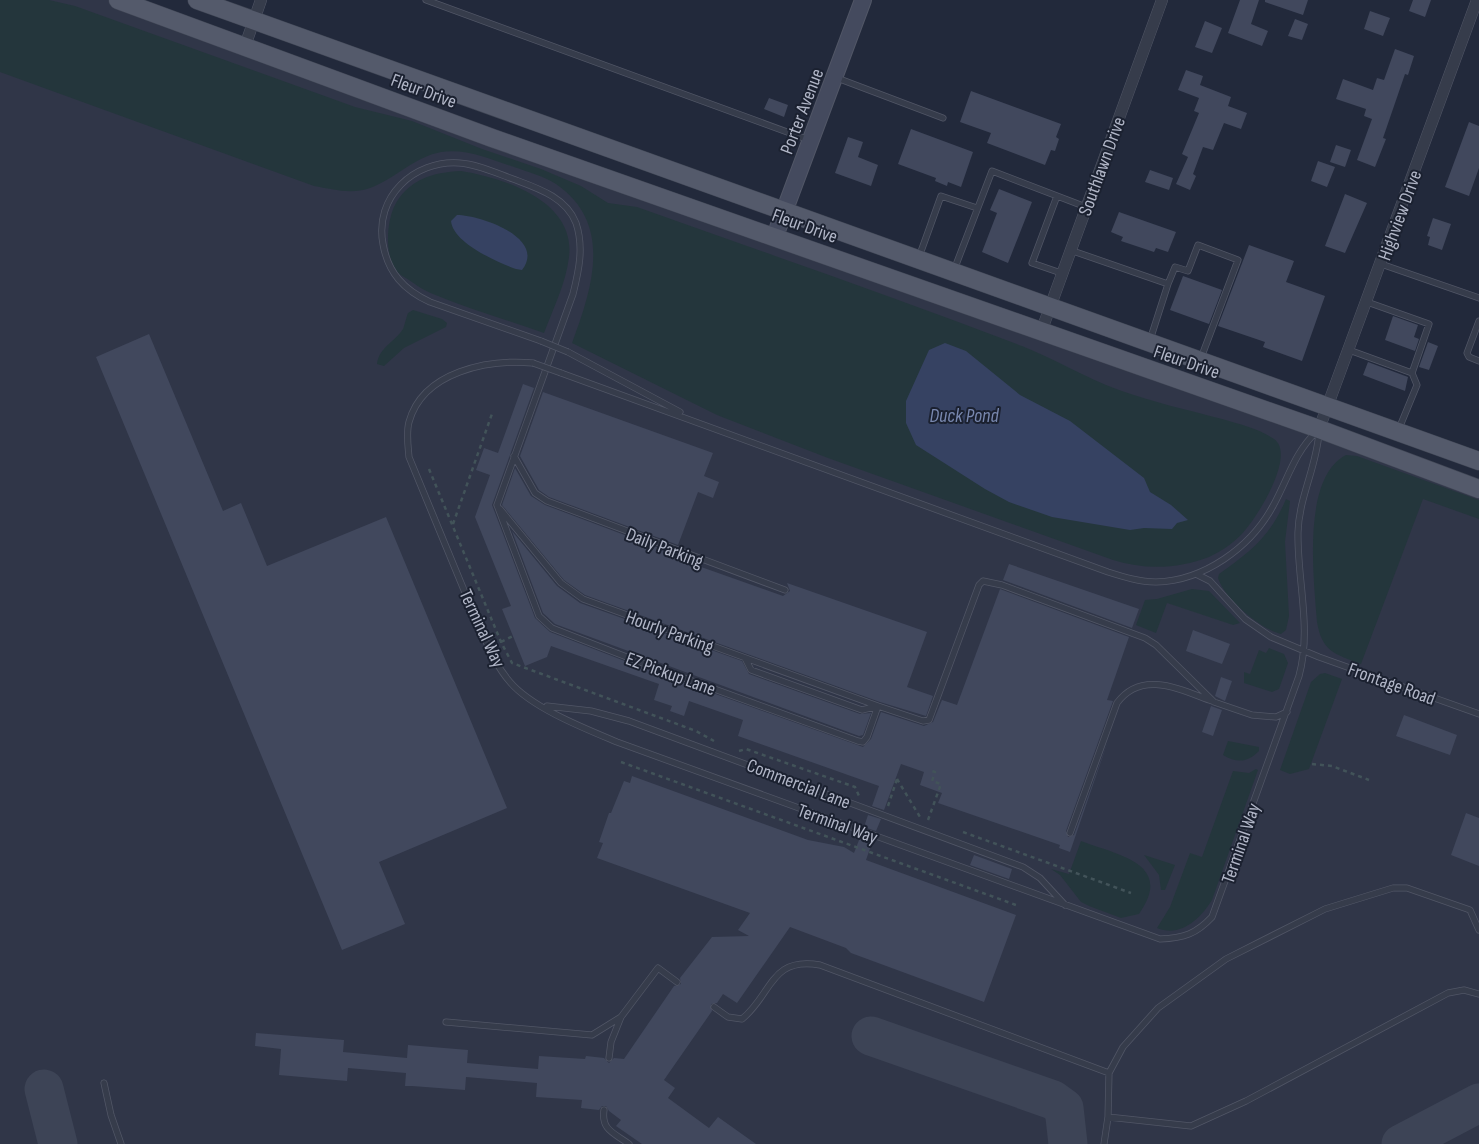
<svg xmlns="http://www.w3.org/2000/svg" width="1479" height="1144" font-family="'Sofia Sans Condensed',sans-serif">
	<rect width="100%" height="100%" fill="#22293b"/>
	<path fill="#303648" d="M0,0H118L1479,489V1144H0Z"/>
	<path fill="#24363c" d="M0,0H49L75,6L355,107L412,121L482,149L541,169L581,186L608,203L637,207C765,253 895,297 1022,346C1055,359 1086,378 1119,390C1152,402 1188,410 1222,419C1239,424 1260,429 1274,439C1296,454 1259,514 1246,529C1237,541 1222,551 1209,557C1178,569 1145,570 1113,560L828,458L717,415L572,343C592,289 614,224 556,184C544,176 528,172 514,167C490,159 466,148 441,152C414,157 395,179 370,188C351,195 332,189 314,186L0,72Z
		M461,171C504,178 576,201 569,257C566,283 553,309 544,333C507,320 469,309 433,294C422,290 413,282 404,277C383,266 386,224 394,207C407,180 433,172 461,171Z
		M413,310L442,319L447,323L446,327L404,348L384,366L377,364C379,347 395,342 403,329C405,324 406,318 408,313Z
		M1346,455L1357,456L1479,500V519L1423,499L1361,664C1335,654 1322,652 1317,622C1314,580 1301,478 1346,455Z
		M1286,499L1290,501L1285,542L1289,616L1286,630L1281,634C1260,629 1224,598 1218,578L1219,574C1251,551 1270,537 1286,499Z
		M1192,589L1209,591L1240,623L1233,625L1167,603L1156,633L1136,625L1145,600L1157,599Z
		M1269,648L1284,654L1288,663L1279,689L1272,692L1244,683V672L1250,674L1259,650L1266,653Z
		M1325,673L1342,679L1309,769L1290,774L1280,770L1311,682L1320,674Z
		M1228,741L1259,747V751C1247,763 1237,763 1223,755Z
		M1256,769L1258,770L1212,900C1201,918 1181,938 1157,928L1170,907L1190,853L1202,857L1233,771L1249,773Z
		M1081,841C1117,855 1175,863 1139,914L1121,918L1089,906L1081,902L1060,875L1051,869L1069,874Z
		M1144,855L1175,865L1165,890H1161L1159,875Z"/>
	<path fill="#364262" d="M457,215C480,215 547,238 522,270L516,269C497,262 453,243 451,221Z
		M945,343L966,351L1020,395L1070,421L1144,478L1150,492L1171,505L1188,520L1177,523L1172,529L1144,528L1130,530L1052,517L1009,502L985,489L916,445L906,423V401L929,350Z"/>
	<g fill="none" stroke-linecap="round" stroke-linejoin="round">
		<path stroke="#3d4456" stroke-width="39" d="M871,1036L1053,1100L1064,1108L1068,1144
			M44,1089L58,1144
			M1401,1144L1479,1103"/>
	</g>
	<path fill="#41485d" d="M1240,0H1259L1251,24L1268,31L1262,46L1228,33Z
		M1265,0H1308L1303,15L1265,2Z
		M1413,0H1431L1425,17L1409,11Z
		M1370,11L1390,18L1383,36L1364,29Z
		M1295,19L1308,24L1302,40L1288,36Z
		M1205,21L1222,28L1212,53L1195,47Z
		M1395,49L1414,56L1408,75L1405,74L1383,138L1386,139L1375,167L1357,160L1372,119L1364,116L1366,109L1336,99L1343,79L1373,90L1377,78L1384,80Z
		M1186,70L1203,76L1200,85L1231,97L1228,106L1247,113L1241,129L1224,123L1213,150L1203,147L1193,174L1196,176L1190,190L1176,184L1188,157L1182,154L1199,113L1194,111L1199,98L1178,90Z
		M971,91L1061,124L1056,137L1059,139L1055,151L1051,150L1045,165L987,143L991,133L960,122Z
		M769,98L788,105L784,117L764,109Z
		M1469,122L1479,126V168L1469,196L1445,187Z
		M911,129L973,152L961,187L948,182L947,186L935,181L936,178L898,164Z
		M848,137L863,142L858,157L878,165L871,186L835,173Z
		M1336,145L1351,150L1345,167L1330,162Z
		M1318,161L1335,167L1327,187L1311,181Z
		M1150,170L1173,178L1169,190L1145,182Z
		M999,189L1032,202L1008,263L982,252L997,213L990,210Z
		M1345,194L1367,203L1345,253L1325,246Z
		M1119,212L1176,232L1168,252L1156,248L1154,252L1121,241L1123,237L1111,232Z
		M1433,218L1451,224L1442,250L1428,245L1430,237L1427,236Z
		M1249,245L1294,261L1286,282L1325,296L1302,361L1263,347L1265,342L1218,326Z
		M1183,276L1222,290L1209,324L1170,310Z
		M1393,316L1418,325L1414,337L1419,339L1415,351L1385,340Z
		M149,334L223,511L241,503L267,566L386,517L507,808L379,862L405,924L342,950L96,357Z
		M1428,342L1438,346L1429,370L1419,367Z
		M1368,362L1408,377L1405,391L1363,375Z
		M523,384L534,388L492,505L535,618L550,632L635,665L863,747L871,739L881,712L924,726L933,722L942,700L957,705L1000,589L1129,637L1107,700L1113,701L1066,831L1068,837L1074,835L1108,741L1070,852L1059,848L1060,845L938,803L942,793L920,785L924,772L901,764L884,810L872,806L879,786L738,736L743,720L689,701L684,716L670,711L672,706L654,700L659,684L551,646L547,657L525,666L502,609L511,606L475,517L490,475L476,470L484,448L498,453Z
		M543,392L713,453L704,476L719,482L713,498L698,492L678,545L549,497L539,490L520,456Z
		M515,468L531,496L545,505L675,554L673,557L783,596L790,591L787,583L927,632L907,687L933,696L926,716L880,702L585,595L564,580L502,505Z
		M512,531L557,586L580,603L742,661L749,674L860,714L871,713L863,735L859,736L555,624L543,613Z
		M1009,564L1139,609L1132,628L1003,580Z
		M1193,630L1230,644L1222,664L1186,651Z
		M1221,677L1232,681L1225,701L1215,696Z
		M1211,706L1222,710L1213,736L1202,732Z
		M1404,715L1457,735L1450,755L1396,736Z
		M632,776L808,840L844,847L854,853L861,835L873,840L866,860L1016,915L984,1002L851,953L846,948L790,927L737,1003L723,994L717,1003L711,1004L712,1011L664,1080L675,1088L668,1098L709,1128L718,1117L756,1144H642L616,1126L621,1120L609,1111L606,1106H602L599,1110L581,1108L582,1100L536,1097L537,1083L466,1077L465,1090L412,1086H405L406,1073L348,1068L347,1081L279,1075L281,1049L255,1046L256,1033L344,1040L343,1052L407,1058L408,1045L468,1050L467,1063L538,1069L539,1056L585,1059L586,1056L604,1058L609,1063L614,1058L624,1059L674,986L681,984L680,978L712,937L749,936L738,930L750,913L597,858L603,843L599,842L609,813H611L624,781L630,783Z
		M1466,813L1479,818V866L1451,855Z
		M868,815L881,819L876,831L864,827Z
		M974,855L1012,869L1009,879L970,865Z"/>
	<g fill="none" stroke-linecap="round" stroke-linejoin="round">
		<g stroke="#515666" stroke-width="7">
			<path id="lane" d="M426,0L809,140
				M837,78L943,118
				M1057,196L1032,263L1061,273
				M1070,250L1168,284L1150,340
				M919,257L941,196L977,208
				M1381,264L1479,298
				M954,270L992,171L1086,207
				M1168,284L1175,267L1188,271L1198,245L1238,260L1201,358
				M1367,302L1429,324L1412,373L1417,385L1398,431
				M1479,321L1467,353L1469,357L1479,361
				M1349,350L1412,373
				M568,352L680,412
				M533,363C489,359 423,371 409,422C406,433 408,445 409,457L478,624C487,643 495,665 510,682C532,708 586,729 617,742L1160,939C1184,938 1196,934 1212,917L1299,676C1312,628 1297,580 1298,532C1299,497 1317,466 1319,432
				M561,373L1108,572C1124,577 1140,582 1156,582C1204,581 1251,547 1273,506C1288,479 1294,453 1317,431
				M514,456L535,493L547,501L785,590
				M497,505L539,616L552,628L637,661L858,741L863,742L867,737L878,706L923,721L929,720L979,585L983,581L1002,585L1145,638L1156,645L1214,702L1252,715L1276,717L1287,712
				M497,505L573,294C579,270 584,247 576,223C566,197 537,188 513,179C496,173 477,164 459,163C414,160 374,197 383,244C388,273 404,290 430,302L541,341
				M500,509L561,583L583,599L878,706
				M1196,574L1210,581L1245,619L1271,637L1319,657L1479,714
				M745,658L751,670L862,710L878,706
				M547,706L591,711L629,721L1023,867L1040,878L1065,905
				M1070,833L1117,703C1142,669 1181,690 1212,701
				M714,1007L728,1017L742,1019C772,995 770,956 820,965L1109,1073L1108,1117L1191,1126L1246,1101L1448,993L1464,990L1479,994
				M446,1022L592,1035L621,1017L658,968L677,982
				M609,1058L611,1042L621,1017
				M1109,1073L1123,1047L1158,1008L1226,959L1325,909L1393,888H1407L1470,910L1479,930
				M104,1083L111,1115L121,1144
				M604,1110C601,1130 614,1133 629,1144
				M1104,1144L1108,1117"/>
		</g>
		<g stroke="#515666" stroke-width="12">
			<path id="street" d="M245,46L261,0
				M1041,332L1162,0
				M1319,429L1477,0"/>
		</g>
		<g stroke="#515666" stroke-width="18">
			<path id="secondary" d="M775,236L863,0"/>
		</g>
		<g stroke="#3f4554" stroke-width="19">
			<path id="primary" d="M118,0L492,138L1319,429L1479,489
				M197,0L1479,461"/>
		</g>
		<path stroke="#425359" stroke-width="2.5" stroke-dasharray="4 4" stroke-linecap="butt" d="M429,469L501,642L512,663L696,731L714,741
			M453,524L493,411
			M501,642L513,636
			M739,751L746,749L855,787L859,796
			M621,762L1016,905
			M1312,764L1332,766L1369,780
			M897,779L920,817
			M888,806L897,779
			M928,820L941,784L932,781L935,772L930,770
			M963,832L1131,893"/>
		<use href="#lane" stroke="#363c4b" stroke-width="5.5"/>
		<use href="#street" stroke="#363c4b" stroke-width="11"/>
		<use href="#secondary" stroke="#444a5e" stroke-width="16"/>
		<use href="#primary" stroke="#545a6b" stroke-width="18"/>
		<g stroke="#515666" stroke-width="7" stroke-linecap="butt">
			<path id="lane-bridge" d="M541,341L568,352
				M533,363L561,373"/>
		</g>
		<use href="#lane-bridge" stroke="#363c4b" stroke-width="5.5"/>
	</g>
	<g text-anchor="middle" stroke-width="4" stroke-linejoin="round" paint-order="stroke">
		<g font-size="19" fill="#b1b6c7" stroke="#1b2130">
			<text transform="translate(424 90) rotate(20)" y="7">Fleur Drive</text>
			<text transform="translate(801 111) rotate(-69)" y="7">Porter Avenue</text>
			<text transform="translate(1101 166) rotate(-70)" y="7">Southlawn Drive</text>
			<text transform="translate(1399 215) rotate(-70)" y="7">Highview Drive</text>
			<text transform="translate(805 225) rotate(20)" y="7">Fleur Drive</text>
			<text transform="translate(1187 361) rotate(19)" y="7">Fleur Drive</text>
			<text transform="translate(665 547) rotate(21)" y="7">Daily Parking</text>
			<text transform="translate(483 628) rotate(65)" y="7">Terminal Way</text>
			<text transform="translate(670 631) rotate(20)" y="7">Hourly Parking</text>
			<text transform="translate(671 673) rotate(20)" y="7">EZ Pickup Lane</text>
			<text transform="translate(1392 683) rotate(20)" y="7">Frontage Road</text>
			<text transform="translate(799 783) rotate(21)" y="7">Commercial Lane</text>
			<text transform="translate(838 823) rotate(20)" y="7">Terminal Way</text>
			<text transform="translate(1240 843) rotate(-71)" y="7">Terminal Way</text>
		</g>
		<g font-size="20" font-style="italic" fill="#7988af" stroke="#1b2130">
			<text x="964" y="422">Duck Pond</text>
		</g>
	</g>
</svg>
